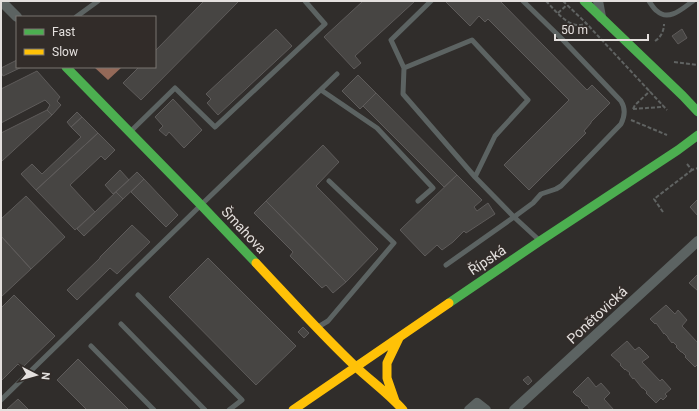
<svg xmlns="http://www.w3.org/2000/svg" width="699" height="411" font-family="Roboto,sans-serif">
	<rect width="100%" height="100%" fill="#302d2b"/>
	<path fill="#946958" d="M94,67H122L108,80Z"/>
	<path fill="#474543" stroke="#5e5b5a" d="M204,1H239L141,100L123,83L139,67H155V51Z
		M363,1H415L355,56L361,63L354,69L324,37Z
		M445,1H500L587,90L592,85L610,103L591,122V123L584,131L586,133L529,190L504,165L569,100L488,19L485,22L479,16L470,26Z
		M276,29L292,46L218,115L207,103L211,99L206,94Z
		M682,29L687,38L678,44L672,36Z
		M17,60V67H22L3,76L1,72V68Z
		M37,71L60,97L57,101L61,105L52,115L47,110L50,105L45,100L1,123V89Z
		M358,75L376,93L360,109L342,91Z
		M376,93L457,175L444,187L363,106Z
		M173,99L202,130L184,148L169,132L166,136L159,130L163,126L155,117Z
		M47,110L52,115L2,161L1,159V133Z
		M77,112L82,117L71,127L67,122Z
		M82,117L98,133L36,190L21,174L32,164L42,174L81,137L71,127Z
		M98,133L115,150L105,160L101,156L70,185L95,212L75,230L36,190Z
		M323,145L339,162L316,186L378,249L346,282L266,201Z
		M120,170L129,180L113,194L105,185Z
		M137,172L144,179L123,199L116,192Z
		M457,175L482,200L474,207L477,211L488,203L495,214L466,233L464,231L453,242L442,250L437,245L425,256L400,230Z
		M144,179L178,215L166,227L131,192Z
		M116,192L123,199L84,236L77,229Z
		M26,196L65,237L31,269L1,236V219Z
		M698,199V216L690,207Z
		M266,201L346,282L333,293L326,285L322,288L290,256L293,252L254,213Z
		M132,225L150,242L117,274L110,268L77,300L67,290L100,258V257Z
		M1,236L31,269L1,297Z
		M208,258L296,346L256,385L169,297Z
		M698,274V291L689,283Z
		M14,295L55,336L22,368L18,364L1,381V308Z
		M666,305L675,314L678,310L687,320L682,326L698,343V364L695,367L685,357L686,356L682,352H681L676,347L677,346L673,342L672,343L668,338V337L664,333V334L656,323L655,324L650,319Z
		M303,327L309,333L304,338L298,332Z
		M627,341L635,350L639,347L649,357L642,362L660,381L662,379L671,389L665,394L667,396L663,400L661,398L656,403L646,393L647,392L643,388H642L634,378L633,379L629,374L630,373L625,369V370L620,365L621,364L611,355Z
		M78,359L129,410H87L57,380Z
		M528,376L532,381L528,385L523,380Z
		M588,377L596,387L601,383L610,393L604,399L614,410H590L587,405L586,406L581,401L582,400L578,396H577L573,392Z
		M18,399L29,410H6Z"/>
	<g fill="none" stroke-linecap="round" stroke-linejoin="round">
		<path stroke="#606362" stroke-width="2" stroke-dasharray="4 2" stroke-linecap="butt" d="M546,1C555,10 571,32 586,23
			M563,1L586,23L667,110
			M558,13L567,5
			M655,41C661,37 664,31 664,24
			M674,62L698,65
			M633,109L661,107L663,105
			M633,109L635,105L650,91
			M631,120L667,135
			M687,164L692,170L698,168
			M663,212L654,199L692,170"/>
		<path stroke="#5c6362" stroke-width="5" d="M523,1L562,39L621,101C626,109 625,116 621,124L561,186L556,189L541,194L533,203L514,217L539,240
			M649,1C651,4 654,9 657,11C669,22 683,8 693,1
			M76,17L98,1
			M404,68L391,40L431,1
			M321,90L377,128L433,188L418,201
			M131,131L175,88L215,127L325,24L305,1
			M446,265L514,217L475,177L495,136L528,100L472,40L404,68L403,94L475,177
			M138,295L242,400L229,410
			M121,324L205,410
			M318,327L328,321L394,243L329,181
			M91,346L154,410
			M1,400L201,205L337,74"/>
		<path stroke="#5c6362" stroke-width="10" d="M598,1L601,17
			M4,4L17,17
			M469,410L477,403L486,410
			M514,410L698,241"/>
		<path stroke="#4caf50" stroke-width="9" d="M584,1L683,96L698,112
			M66,67L201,205L256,263
			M449,303L540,241L678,150L698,135"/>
		<path stroke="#ffc107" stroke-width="9" d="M256,263C289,298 321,334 356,367C371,381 389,394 403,410
			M395,401L387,378V363L399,338
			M293,410L449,303"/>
	</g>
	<g text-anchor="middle" stroke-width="3.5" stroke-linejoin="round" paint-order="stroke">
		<g font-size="14" fill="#e4e0de" stroke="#322c29">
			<text transform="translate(244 230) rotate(47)" y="5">Šmahova</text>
			<text transform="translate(487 260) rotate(-34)" y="5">Řípská</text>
			<text transform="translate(597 315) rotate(-43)" y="5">Ponětovická</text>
		</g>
	</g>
	<rect width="699" height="411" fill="none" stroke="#e4e0de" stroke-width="4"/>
	<rect x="16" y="16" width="140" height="52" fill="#322c29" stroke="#797471"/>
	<rect x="24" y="29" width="20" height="6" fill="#4caf50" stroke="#797471"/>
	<text x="52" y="36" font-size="12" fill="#e4e0de">Fast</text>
	<rect x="24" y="49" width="20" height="6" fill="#ffc107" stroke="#797471"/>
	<text x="52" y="56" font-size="12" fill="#e4e0de">Slow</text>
	<g transform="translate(36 375) rotate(96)" stroke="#322c29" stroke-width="3" paint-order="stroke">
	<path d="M0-3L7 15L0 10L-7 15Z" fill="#e4e0de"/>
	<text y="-6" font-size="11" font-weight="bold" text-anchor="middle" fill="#e4e0de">N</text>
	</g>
	<path d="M555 34v6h93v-6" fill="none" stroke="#e4e0de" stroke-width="2"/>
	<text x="561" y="34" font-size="12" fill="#e4e0de" stroke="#322c29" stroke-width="3" paint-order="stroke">50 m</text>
</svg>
